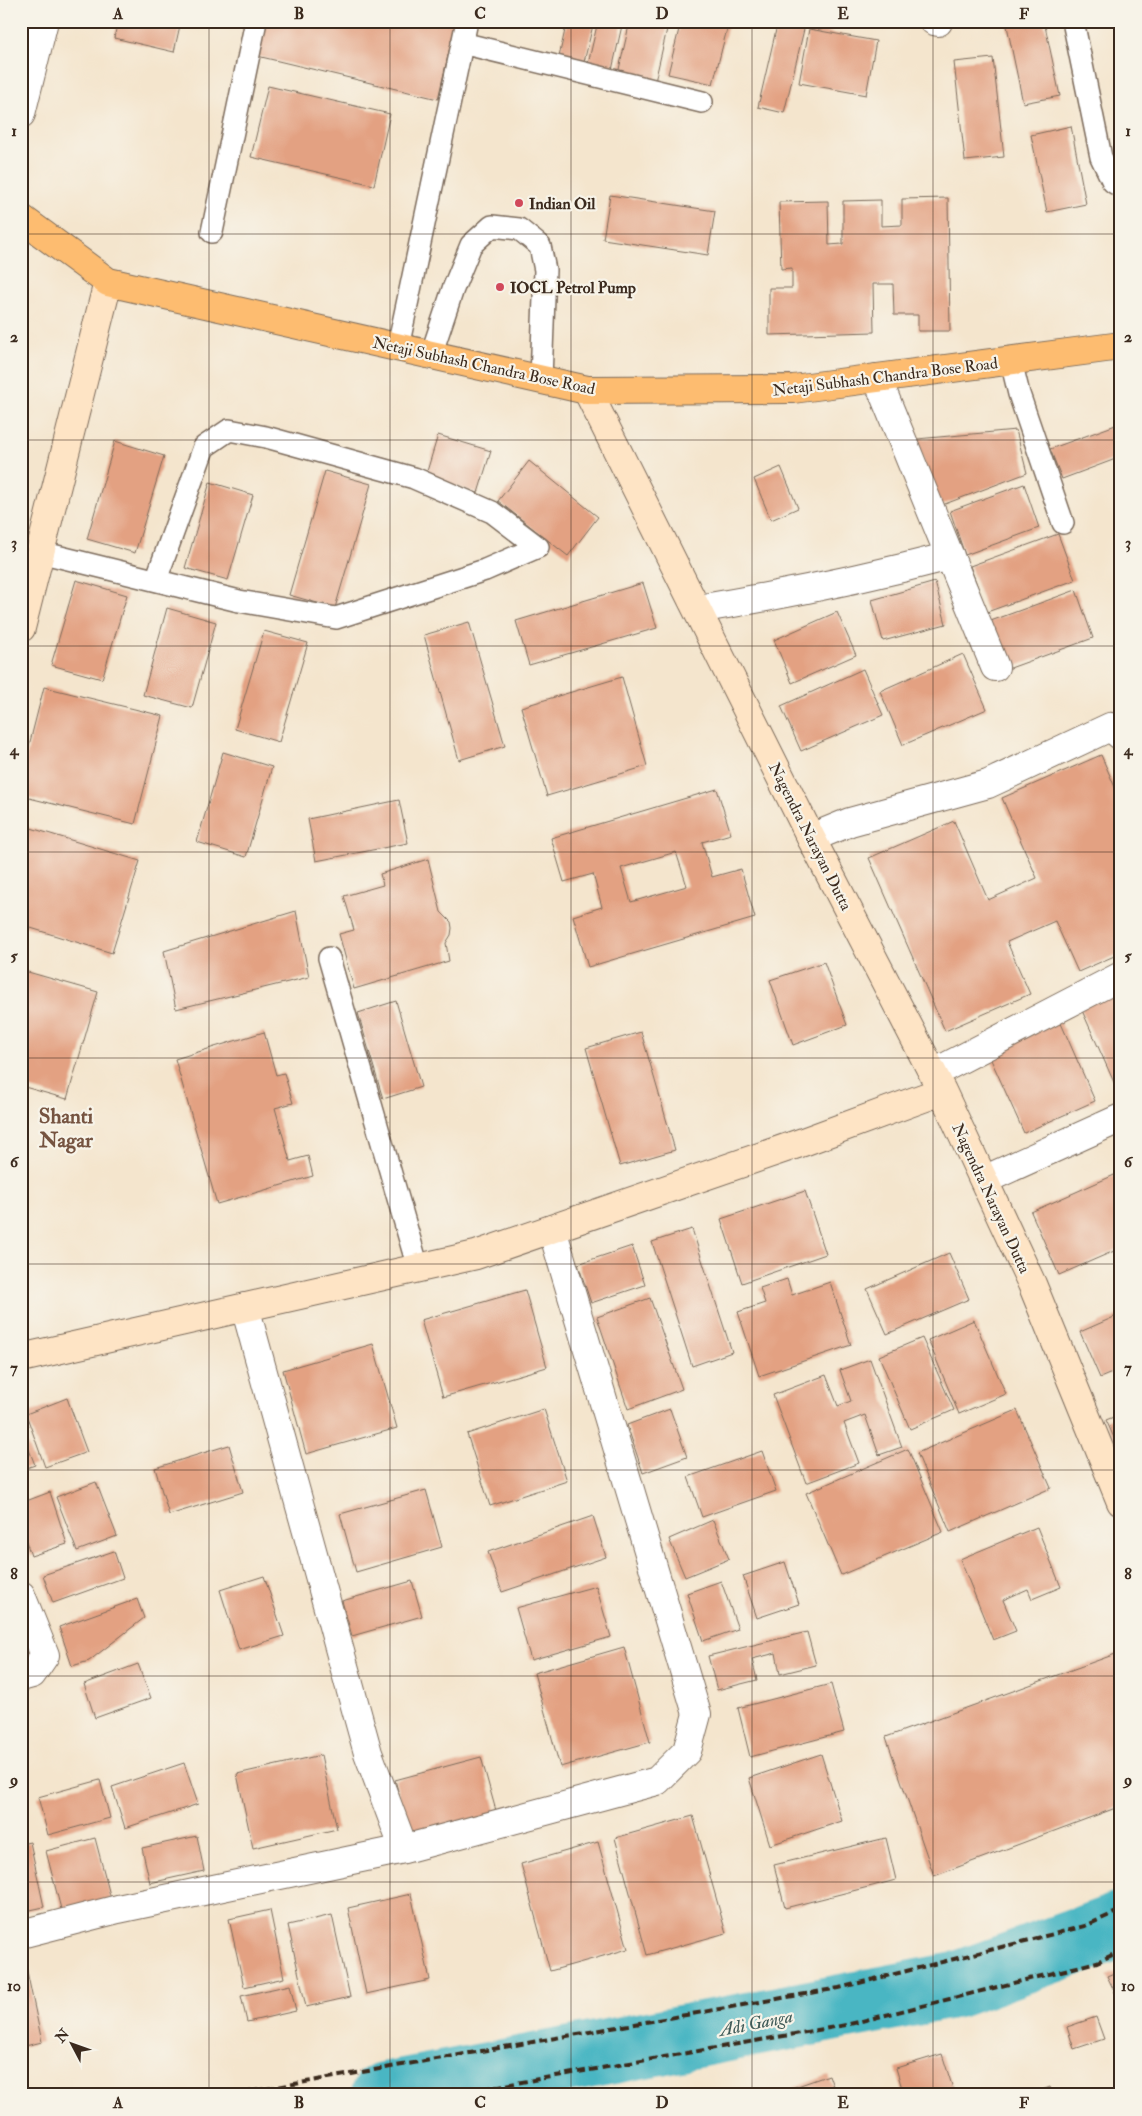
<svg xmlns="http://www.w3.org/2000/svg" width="1142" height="2116" font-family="'IM FELL Double Pica',serif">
	<rect width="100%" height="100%" fill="#f7f3e8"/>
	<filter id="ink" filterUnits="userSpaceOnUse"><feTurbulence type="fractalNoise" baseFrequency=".02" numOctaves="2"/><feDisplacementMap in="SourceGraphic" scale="10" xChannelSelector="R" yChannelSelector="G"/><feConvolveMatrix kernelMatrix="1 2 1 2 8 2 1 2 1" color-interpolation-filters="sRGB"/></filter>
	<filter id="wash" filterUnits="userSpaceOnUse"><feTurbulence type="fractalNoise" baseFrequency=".0096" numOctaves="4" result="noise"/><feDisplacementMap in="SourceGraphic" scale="20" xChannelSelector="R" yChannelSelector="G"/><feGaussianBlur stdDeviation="1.12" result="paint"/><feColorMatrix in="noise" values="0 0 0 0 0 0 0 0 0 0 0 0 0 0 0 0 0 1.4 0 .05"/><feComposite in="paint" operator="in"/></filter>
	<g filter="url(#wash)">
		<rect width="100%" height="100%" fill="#f4e5cd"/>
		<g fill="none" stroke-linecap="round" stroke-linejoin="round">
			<path stroke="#48b6c3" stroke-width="66" d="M384,2095L956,1985L1121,1925"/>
		</g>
		<g id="blocks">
			<path fill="#e3a182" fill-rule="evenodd" d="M118,21H181L174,52L114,38Z
				M261,21H456L438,99L253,55Z
				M567,21H594L584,62L559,57Z
				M598,21H623L612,70L588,64Z
				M630,21L667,29L654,86L617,78Z
				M681,21H729L713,84L668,74Z
				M778,21H806L784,113L758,107Z
				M1006,21H1044L1060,96L1023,103Z
				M809,29L876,41L866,95L799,83Z
				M993,58L1004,157L965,161L954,62Z
				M268,86L390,114L374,185L251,157Z
				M1071,126L1086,204L1047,212L1031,135Z
				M610,195L715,211L708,255L603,239Z
				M948,198L950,331H918V315H894L893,284H873L874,332L769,335V288H792V268L781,269L779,202L828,201L829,245L843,244V201L881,200V226L902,225V199Z
				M1121,423V457L1062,479L1050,449Z
				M1016,430L1027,473L937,507L917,439Z
				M438,435L491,451L478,493L425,478Z
				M115,441L164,456L135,553L87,539Z
				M529,461L598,517L568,556L498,501Z
				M781,467L798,508L771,520L754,479Z
				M325,471L371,484L335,608L289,595Z
				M210,482L253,495L228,580L185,568Z
				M1024,484L1039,528L965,555L950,511Z
				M1058,534L1075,580L987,612L970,566Z
				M76,580L127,595L102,679L51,665Z
				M935,582L946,624L883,641L872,600Z
				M643,583L657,628L529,665L516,621Z
				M1076,590L1093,638L1005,670L988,622Z
				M167,608L216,622L192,708L143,695Z
				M837,612L856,655L792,683L774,640Z
				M469,622L505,746L459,760L424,635Z
				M264,631L308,643L279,742L235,729Z
				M963,654L987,709L903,745L880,691Z
				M863,669L883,715L801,751L781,706Z
				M622,677L647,766L547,796L521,707Z
				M44,687L163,716L135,824L21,796V777Z
				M223,752L272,767L246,857L197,842Z
				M1101,755L1121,801V953L1078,972L1055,921L1007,942L1030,994L945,1031L869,858L954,821L988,900L1037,878L1002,798Z
				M717,789L731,834L702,842L712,877L741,869L755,918L588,967L573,916L602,907L593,874L564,882L551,838ZM676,852L687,886L631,902L621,868Z
				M399,800L408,843L316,861L308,819Z
				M21,825L140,861L112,953L21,925Z
				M428,859L441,912L451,922L452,928L451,935L446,943L449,961L354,989L339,934L354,930L344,896L383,885L380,874Z
				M296,911L309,977L176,1009L164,951Z
				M824,962L847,1025L793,1045L770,980Z
				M21,970L98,992L67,1099L21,1086Z
				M1121,988V1098L1080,1006Z
				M396,1001L421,1087L383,1099L358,1013Z
				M1060,1021L1095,1101L1024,1133L988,1053Z
				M264,1032L276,1075L284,1073L293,1103L275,1108L290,1161L308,1156L313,1176L217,1204L175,1059Z
				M641,1032L675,1150L620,1166L586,1048Z
				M1121,1172V1248L1059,1275L1031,1212Z
				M805,1191L826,1254L742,1283L721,1219Z
				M692,1229L732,1352L692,1366L652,1242Z
				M632,1246L645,1285L591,1303L578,1264Z
				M949,1253L969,1299L887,1334L867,1289Z
				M787,1279L792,1295L830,1282L851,1345L759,1376L738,1312L765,1303L760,1288Z
				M525,1290L547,1367L443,1397L421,1320Z
				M650,1298L682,1389L628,1409L597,1317Z
				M1121,1314V1369L1100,1378L1080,1332Z
				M974,1320L1006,1394L959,1414L928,1340Z
				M922,1338L954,1410L910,1429L879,1356Z
				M373,1344L397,1428L306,1454L283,1370Z
				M870,1359L902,1447L879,1455L865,1415L844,1423L859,1463L806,1483L773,1395L826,1375L838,1406L851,1401L840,1370Z
				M67,1398L87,1452L45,1467L26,1414Z
				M544,1409L567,1481L490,1506L467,1434Z
				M670,1409L687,1457L643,1473L627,1425Z
				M1017,1410L1051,1488L950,1532L917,1453Z
				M1121,1414V1453L1106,1420Z
				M21,1429L35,1465L21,1470Z
				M229,1445L243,1492L169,1515L155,1468Z
				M908,1449L943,1532L841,1575L806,1493Z
				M762,1451L776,1491L702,1517L688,1477Z
				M96,1482L117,1536L77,1551L56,1497Z
				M426,1490L442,1547L356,1572L340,1514Z
				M50,1492L67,1544L31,1556L21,1526V1503Z
				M593,1516L606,1557L502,1592L488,1552Z
				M713,1520L729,1559L685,1577L669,1539Z
				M1037,1527L1061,1587L1032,1599L1028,1589L1003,1600L1016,1631L993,1640L960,1559Z
				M114,1551L123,1578L53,1603L43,1575Z
				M785,1562L799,1604L757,1618L743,1576Z
				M264,1576L284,1636L239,1650L220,1590Z
				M412,1581L422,1616L352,1636L342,1601Z
				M721,1581L738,1629L703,1641L687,1593Z
				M596,1586L611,1637L531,1660L516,1608Z
				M137,1599L144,1618L89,1661L72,1666L59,1627Z
				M807,1632L816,1665L780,1674L776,1653L752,1659L757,1680L717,1690L708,1656Z
				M624,1647L650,1742L560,1767L534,1673Z
				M1121,1652V1806L934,1876L886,1737Z
				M138,1664L151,1698L95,1718L84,1684Z
				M831,1684L844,1732L750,1757L738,1708Z
				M821,1754L842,1821L770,1845L749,1778Z
				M321,1755L337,1829L253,1848L237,1774Z
				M481,1757L498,1818L412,1842L395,1780Z
				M184,1763L198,1804L125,1828L112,1787Z
				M100,1780L110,1818L48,1835L38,1797Z
				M693,1816L726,1933L647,1955L615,1838Z
				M197,1836L204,1871L150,1883L142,1848Z
				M95,1838L111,1899L62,1913L46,1851Z
				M886,1838L896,1880L785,1908L774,1865Z
				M30,1842L44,1907L21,1912V1844Z
				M598,1842L628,1949L550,1971L521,1864Z
				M411,1894L430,1980L366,1994L348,1908Z
				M270,1910L284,1978L244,1987L229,1919Z
				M332,1915L350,1997L306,2007L288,1925Z
				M25,1962L42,2042L21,2047V1963Z
				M1121,1970V2005L1107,1976Z
				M290,1985L296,2011L247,2022L241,1996Z
				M1096,2017L1104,2039L1074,2049L1067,2027Z
				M942,2054L955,2095H904L896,2068Z
				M829,2075L836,2095H795L792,2088Z
				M1050,2087L1053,2095H1029Z"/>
		</g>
	</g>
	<g filter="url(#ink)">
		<use href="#blocks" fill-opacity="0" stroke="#7c6b5b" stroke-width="1"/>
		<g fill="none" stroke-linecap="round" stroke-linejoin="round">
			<g stroke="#7c6b5b" stroke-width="24">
				<path id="lane" d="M1073,21L1101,157L1113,182L1121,187
					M462,43L702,102
					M212,232L256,21
					M398,347L467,21
					M431,355L453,289L471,245L492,226L519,229L540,246L545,270L541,379
					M1011,361L1019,394L1063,523
					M40,552L239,601L336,618L485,570L538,547L492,512L414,478L266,437L229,430L204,447L156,580
					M329,958L418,1268"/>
			</g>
			<g stroke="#7c6b5b" stroke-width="30">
				<path id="street" d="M934,21L938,22
					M21,114L44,21
					M877,378L995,667
					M698,609C783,595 866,578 950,556
					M811,838L850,822L988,784L1110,727L1121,736
					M934,1073L1121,976
					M984,1180L1121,1118
					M245,1307L368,1753L404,1849
					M21,1595L45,1655L32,1674L21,1677
					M21,1934L118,1909L404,1849L657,1781L687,1751L697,1714L552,1229"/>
			</g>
			<g stroke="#7c6b5b" stroke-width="30">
				<path id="secondary" d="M587,390L811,838L942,1091L1032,1284L1121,1502
					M21,628L108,282
					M21,1358L476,1255L803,1142L942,1091"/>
			</g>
			<g stroke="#7c6b5b" stroke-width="30">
				<path id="primary" d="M21,218L108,282L587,390L793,389L1121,346"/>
			</g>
			<use href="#lane" stroke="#fff" stroke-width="21"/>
			<use href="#street" stroke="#fff" stroke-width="28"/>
			<use href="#secondary" stroke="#fee4c5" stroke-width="28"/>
			<use href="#primary" stroke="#fdbc6f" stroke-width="28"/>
			<path stroke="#3b2a1e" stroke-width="4" stroke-dasharray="8 4" stroke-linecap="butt" d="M232,2095L839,1988L1085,1926L1121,1910
				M448,2095L846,2025L1097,1962L1121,1951"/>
		</g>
	</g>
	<path fill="none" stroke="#3b2a1e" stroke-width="1" stroke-opacity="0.55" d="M209,21V2095M390,21V2095M571,21V2095M752,21V2095M933,21V2095M21,234H1121M21,440H1121M21,646H1121M21,852H1121M21,1058H1121M21,1264H1121M21,1470H1121M21,1676H1121M21,1882H1121"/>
	<g fill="#d1495b" stroke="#f7f3e8" stroke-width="2">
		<circle cx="519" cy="203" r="5"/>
		<circle cx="500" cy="287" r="5"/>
	</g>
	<g text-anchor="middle" stroke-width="4.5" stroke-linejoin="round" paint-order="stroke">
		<g font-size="16" font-weight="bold" fill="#3b2a1e" stroke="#f7f3e8" text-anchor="start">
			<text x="529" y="209">Indian Oil</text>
			<text x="510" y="293">IOCL Petrol Pump</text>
		</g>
		<g font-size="16" fill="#3b2a1e" stroke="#f7f3e8">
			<text transform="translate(484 365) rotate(12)" y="6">Netaji Subhash Chandra Bose Road</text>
			<text transform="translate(885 376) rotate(-7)" y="6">Netaji Subhash Chandra Bose Road</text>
			<text transform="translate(811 836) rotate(63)" y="6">Nagendra Narayan Dutta</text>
			<text transform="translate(992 1198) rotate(65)" y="6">Nagendra Narayan Dutta</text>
		</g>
		<g font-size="18" font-style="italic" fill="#405b58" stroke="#f7f3e8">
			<text transform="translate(756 2023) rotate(-11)" y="6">Adi Ganga</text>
		</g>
		<g font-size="21" font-weight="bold" fill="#765441" stroke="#f7f3e8">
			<text x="66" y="1123">Shanti<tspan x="66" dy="24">Nagar</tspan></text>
		</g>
	</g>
	<rect width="1142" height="2116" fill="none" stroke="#f7f3e8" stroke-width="55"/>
	<g transform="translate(72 2044) rotate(311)" stroke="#f7f3e8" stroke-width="4" paint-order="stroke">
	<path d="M0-4L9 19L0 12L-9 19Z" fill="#3b2a1e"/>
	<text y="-8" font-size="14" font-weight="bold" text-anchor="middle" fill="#3b2a1e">N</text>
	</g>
	<rect x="28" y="28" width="1086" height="2060" fill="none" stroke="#3b2a1e" stroke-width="2"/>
	<g font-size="16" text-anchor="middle" font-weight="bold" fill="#3b2a1e">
		<text x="118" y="19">A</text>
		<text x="299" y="19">B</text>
		<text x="480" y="19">C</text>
		<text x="662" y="19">D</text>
		<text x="843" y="19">E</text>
		<text x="1024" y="19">F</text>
		<text x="14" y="136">1</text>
		<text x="1128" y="136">1</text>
		<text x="14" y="342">2</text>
		<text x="1128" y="342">2</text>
		<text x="14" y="548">3</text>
		<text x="1128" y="548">3</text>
		<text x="14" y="755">4</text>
		<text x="1128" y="755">4</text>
		<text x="14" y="961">5</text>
		<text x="1128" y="961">5</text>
		<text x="14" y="1167">6</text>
		<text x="1128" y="1167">6</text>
		<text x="14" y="1373">7</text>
		<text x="1128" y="1373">7</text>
		<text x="14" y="1579">8</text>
		<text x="1128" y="1579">8</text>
		<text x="14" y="1785">9</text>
		<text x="1128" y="1785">9</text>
		<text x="14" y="1991">10</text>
		<text x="1128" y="1991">10</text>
		<text x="118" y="2108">A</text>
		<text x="299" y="2108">B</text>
		<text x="480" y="2108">C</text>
		<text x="662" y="2108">D</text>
		<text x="843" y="2108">E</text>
		<text x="1024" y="2108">F</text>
	</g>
</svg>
